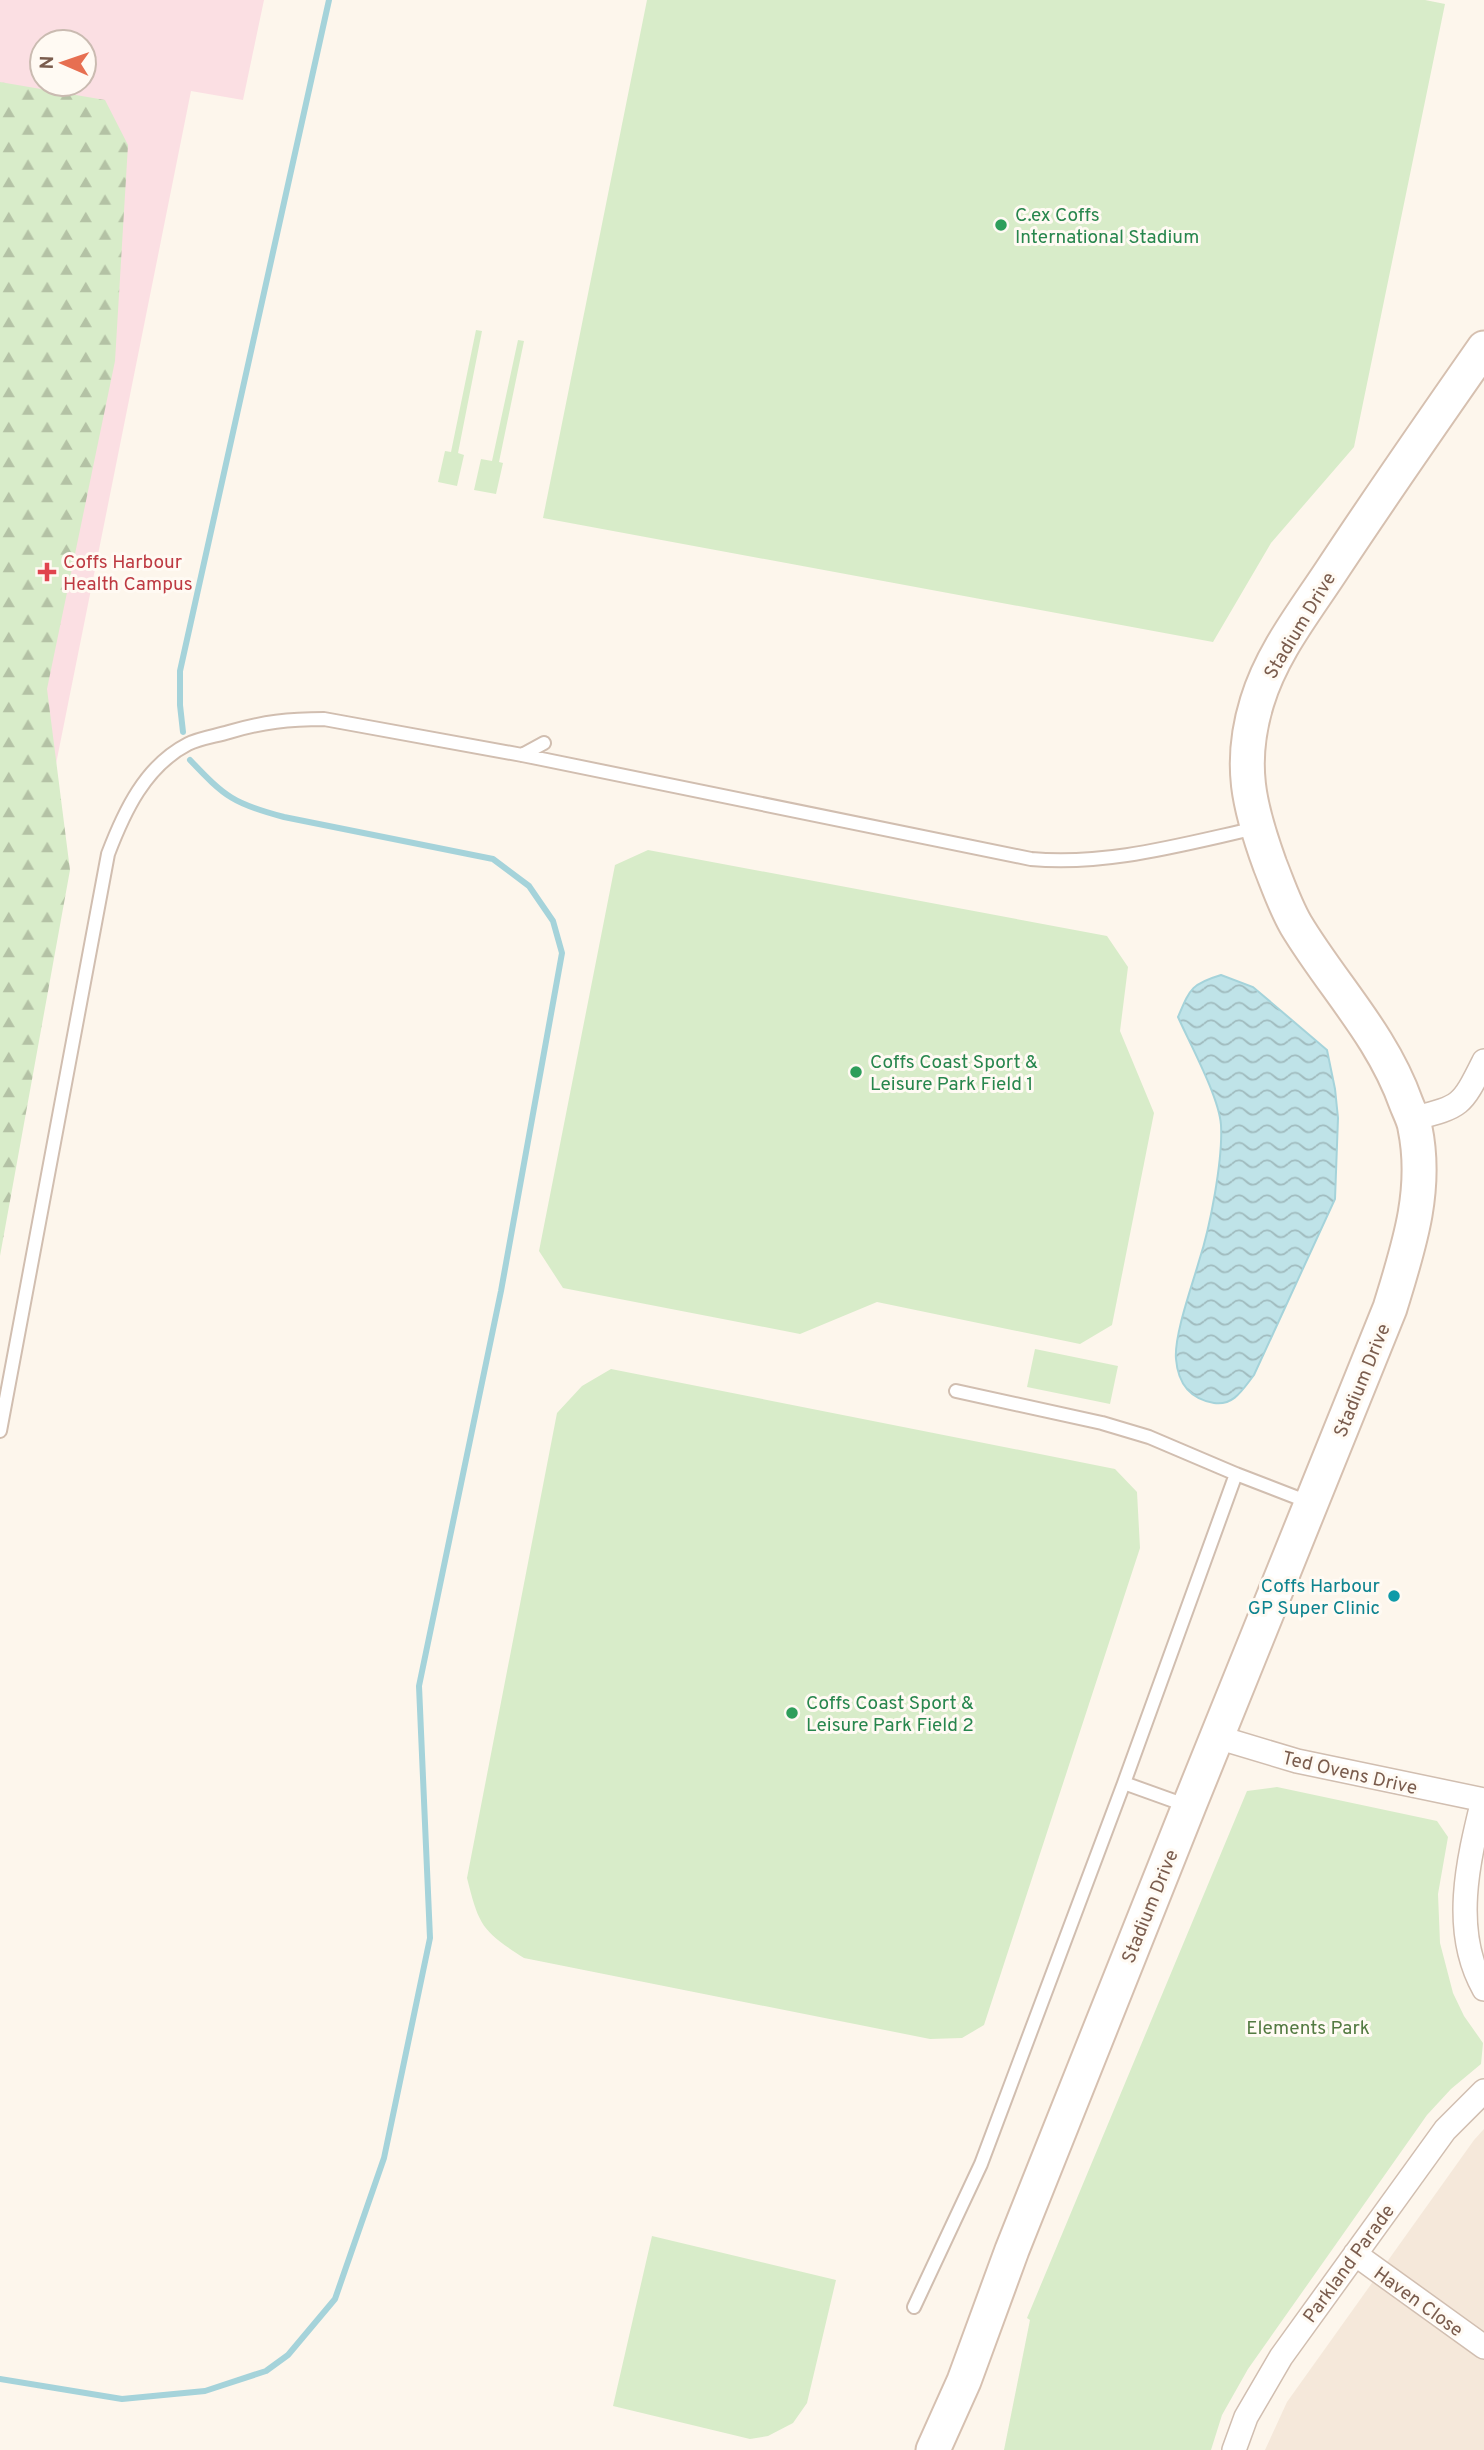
<svg xmlns="http://www.w3.org/2000/svg" width="1484" height="2450" font-family="Overpass,sans-serif">
	<defs>
		<pattern id="forest-firs" width="22" height="20" patternUnits="userSpaceOnUse" patternTransform="scale(1.75)"><rect width="22" height="20" fill="#d8ecc9"/><path d="M5 1l3.5 6h-7zM16 11l3.5 6h-7z" fill="#b4c2a5"/></pattern>
		<pattern id="water-waves" width="16" height="10" patternUnits="userSpaceOnUse" patternTransform="scale(1.75)"><rect width="16" height="10" fill="#bfe3e8"/><path d="M0 5q4-4 8 0t8 0" fill="none" stroke="#a0bbbe"/></pattern>
	</defs>
	<rect width="100%" height="100%" fill="#fdf6ec"/>
	<path fill="#f5e8da" d="M1484,2129V2450H1265L1287,2402L1474,2140Z"/>
	<path fill="#fbdfe3" fill-rule="evenodd" d="M0,0H264L243,100L191,91L0,1043ZM42,42H84V84H42Z"/>
	<path fill="url(#forest-firs)" d="M0,82L105,100L128,145L115,361L47,689L70,870L0,1256Z"/>
	<path fill="#d8ecc9" d="M647,0H1425L1445,4L1354,447L1271,543L1213,642L543,518Z
		M476,330L482,331L458,453L464,455L457,486L438,482L445,451L451,452Z
		M518,340L524,341L499,462L503,463L496,494L474,490L481,459L492,461Z
		M648,850L1107,936L1128,967L1120,1031L1154,1113L1112,1325L1080,1344L877,1302L800,1334L563,1288L539,1251L615,865Z
		M1035,1349L1118,1366L1110,1404L1027,1387Z
		M611,1369L1115,1469L1137,1492L1140,1548L984,2025L962,2038L930,2039L524,1958C482,1931 479,1926 467,1878L557,1413L582,1386Z
		M1277,1787L1437,1821L1448,1837L1438,1894L1440,1943L1453,1993L1464,2016L1483,2043L1481,2064L1451,2089L1427,2115L1248,2369L1222,2415L1211,2450H1004L1030,2320L1027,2318L1247,1791Z
		M652,2236L836,2280L807,2403L793,2423L768,2436L750,2439L613,2406Z"/>
	<path fill="url(#water-waves)" stroke="#a5d3da" stroke-width="2" d="M1221,975L1253,987L1327,1050L1335,1089L1338,1118L1335,1199L1254,1375C1243,1389 1234,1406 1214,1403C1190,1399 1178,1383 1176,1359C1174,1335 1192,1286 1199,1261C1210,1228 1223,1160 1221,1125C1219,1097 1190,1044 1178,1017C1190,989 1191,984 1221,975Z"/>
	<g fill="none" stroke-linecap="round" stroke-linejoin="round">
		<path stroke="#a5d3da" stroke-width="6" d="M183,732L180,705V671L329,0
			M0,2379L122,2399L205,2391L266,2371L288,2355L335,2299L384,2158L430,1938L419,1686L501,1291L562,953L553,921L529,886L493,859L284,817C234,804 225,797 190,760"/>
		<g stroke="#d1beb0" stroke-width="16">
			<path id="lane" d="M522,755L544,743
				M956,1391L1102,1423L1149,1437L1236,1474L1311,1503
				M0,1431L108,854C124,812 145,766 188,744C200,738 216,736 229,732C263,722 289,719 324,719L522,755L1031,859C1108,866 1183,844 1257,828
				M1124,1783L1188,1806
				M914,2307L981,2164L1124,1783L1236,1474"/>
		</g>
		<g stroke="#d1beb0" stroke-width="26">
			<path id="street" d="M1412,1119C1462,1106 1461,1107 1484,1061
				M1217,1737L1297,1761L1484,1800
				M1483,1800C1468,1861 1451,1931 1484,1989
				M1355,2254L1484,2347
				M1234,2450L1246,2417L1281,2357L1445,2130L1484,2091"/>
		</g>
		<g stroke="#d6c0b0" stroke-width="37">
			<path id="secondary" d="M933,2450L964,2381L1012,2250L1189,1806L1390,1308C1408,1249 1428,1191 1415,1128C1414,1120 1409,1111 1406,1103C1382,1035 1332,985 1296,925C1285,906 1278,885 1270,865C1249,807 1238,764 1257,702C1272,652 1306,610 1334,567C1383,493 1433,421 1484,348"/>
		</g>
		<use href="#lane" stroke="#fff" stroke-width="12"/>
		<use href="#street" stroke="#fff" stroke-width="23"/>
		<use href="#secondary" stroke="#fff" stroke-width="33"/>
	</g>
	<g fill="#2e9e5b" stroke="#fffaf3" stroke-width="2.5">
		<circle cx="1001" cy="225" r="7"/>
		<circle cx="856" cy="1072" r="7"/>
		<circle cx="792" cy="1713" r="7"/>
	</g>
	<path fill="#e0444e" stroke="#fffaf3" stroke-width="2.5" d="M43.5 561.5h7v7h7v7h-7v7h-7v-7h-7v-7h7z"/>
	<circle fill="#0f9aa8" stroke="#fffaf3" stroke-width="2.5" cx="1394" cy="1596" r="7"/>
	<g text-anchor="middle" stroke-width="6" stroke-linejoin="round" paint-order="stroke">
		<g font-size="19" fill="#27864d" stroke="#fffaf3" text-anchor="start">
			<text x="1015" y="221">C.ex Coffs<tspan x="1015" dy="22">International Stadium</tspan></text>
			<text x="870" y="1068">Coffs Coast Sport &amp;<tspan x="870" dy="22">Leisure Park Field 1</tspan></text>
			<text x="806" y="1709">Coffs Coast Sport &amp;<tspan x="806" dy="22">Leisure Park Field 2</tspan></text>
		</g>
		<g font-size="19" fill="#be3a42" stroke="#fffaf3" text-anchor="start">
			<text x="63" y="568">Coffs Harbour<tspan x="63" dy="22">Health Campus</tspan></text>
		</g>
		<g font-size="19" fill="#7a5c4d" stroke="#fffaf3">
			<text transform="translate(1299 625) rotate(-59)" y="7">Stadium Drive</text>
			<text transform="translate(1361 1380) rotate(-68)" y="7">Stadium Drive</text>
			<text transform="translate(1350 1772) rotate(13)" y="7">Ted Ovens Drive</text>
			<text transform="translate(1149 1906) rotate(-68)" y="7">Stadium Drive</text>
			<text transform="translate(1348 2263) rotate(-54)" y="7">Parkland Parade</text>
			<text transform="translate(1419 2301) rotate(36)" y="7">Haven Close</text>
		</g>
		<g font-size="19" fill="#0d838f" stroke="#fffaf3" text-anchor="end">
			<text x="1380" y="1592">Coffs Harbour<tspan x="1380" dy="22">GP Super Clinic</tspan></text>
		</g>
		<g font-size="19" fill="#537a41" stroke="#fffaf3">
			<text x="1308" y="2034">Elements Park</text>
		</g>
	</g>
	<g transform="translate(63 63) rotate(272)"><circle r="33" fill="#fffaf3" stroke="#cabbb1" stroke-width="2"/>
	<path d="M0-5L12 26L0 18L-12 26Z" fill="#e76f51"/>
	<text y="-10" font-size="19" font-weight="bold" text-anchor="middle" fill="#7a5c4d">N</text>
	</g>
</svg>
